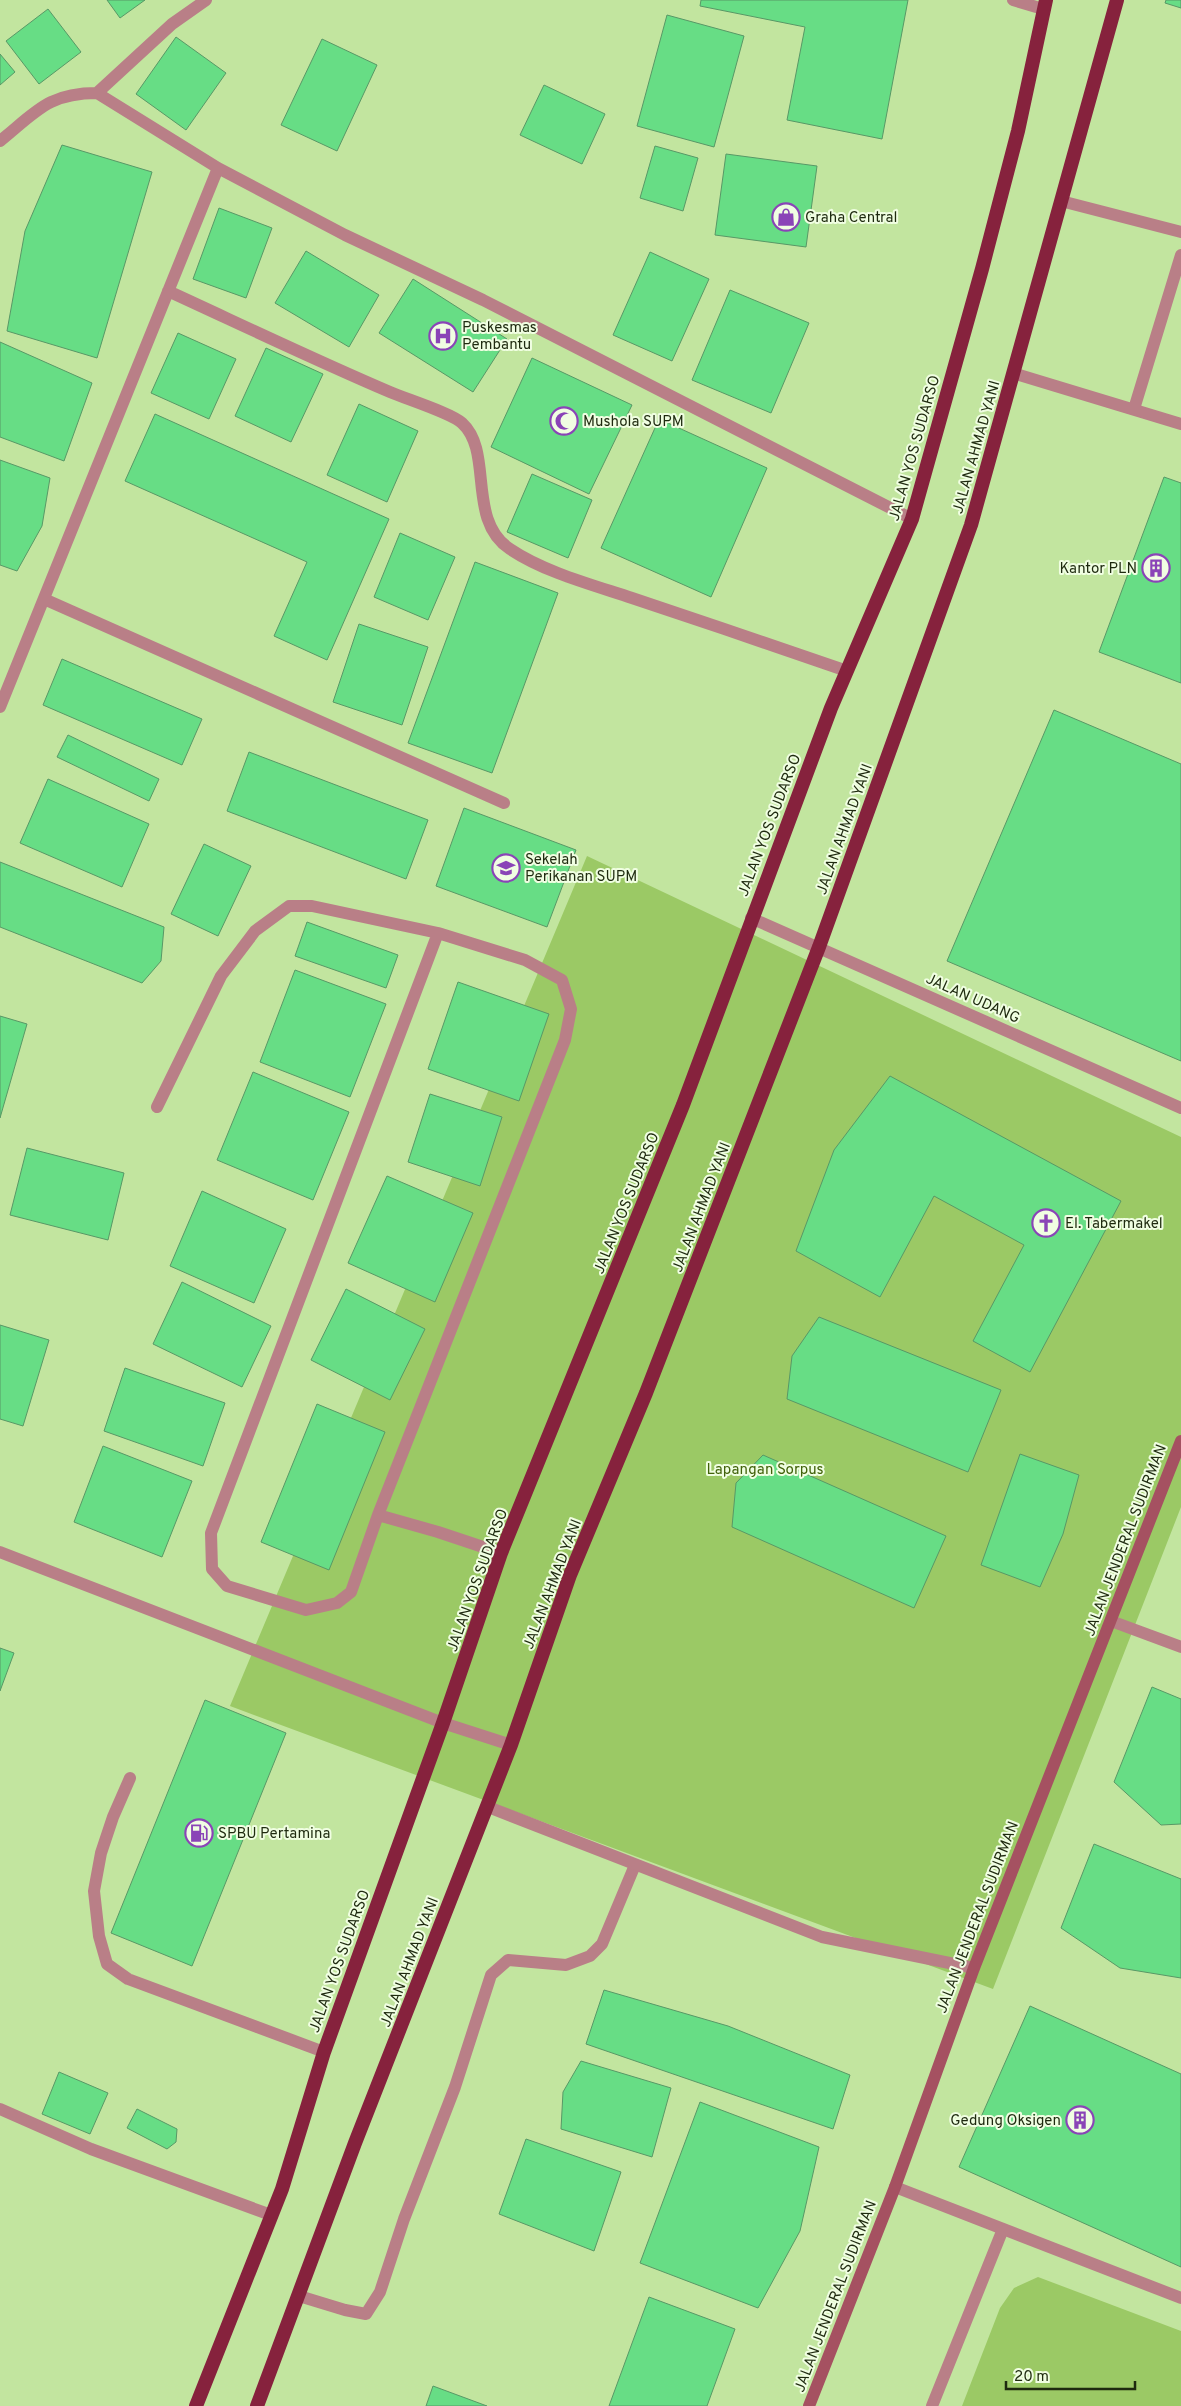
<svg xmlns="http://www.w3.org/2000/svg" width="1181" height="2406" font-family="Overpass,sans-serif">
	<rect width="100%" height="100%" fill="#c2e59f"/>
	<path fill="#9bc965" d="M587,856L1181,1137V1507L993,1989L230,1706Z
		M1038,2277L1181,2331V2406H962L1000,2308L1014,2288Z"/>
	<path fill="#67dd85" stroke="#589866" d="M107,0H145L120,18Z
		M701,0H908L882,139L787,120L805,27L700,6Z
		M1166,0H1181V8L1165,3Z
		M48,9L81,52L39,84L6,41Z
		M667,15L744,36L714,147L637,126Z
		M176,37L226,73L186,130L136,94Z
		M322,39L377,65L337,151L281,125Z
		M0,54L15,72L0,85Z
		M544,85L605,114L582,164L520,135Z
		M62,145L152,172L97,358L7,331L25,231Z
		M655,146L698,158L683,211L640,198Z
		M726,154L817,166L806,247L715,235Z
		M219,208L272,228L246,298L193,279Z
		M306,251L379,295L349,347L275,303Z
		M650,252L709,279L672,361L613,335Z
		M413,279L507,339L473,392L379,333Z
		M730,290L809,323L771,413L692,380Z
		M178,333L236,359L209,419L151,393Z
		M0,342L92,383L64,461L0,437Z
		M266,348L323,374L291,442L235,416Z
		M532,358L632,405L589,494L491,447Z
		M359,404L418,431L387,502L327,475Z
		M155,414L389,519L327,660L274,636L307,562L125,481Z
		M659,419L767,468L711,597L601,548Z
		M0,460L50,478L42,526L17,571L0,565Z
		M532,474L592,500L568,558L507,532Z
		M1164,477L1181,483V683L1099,652Z
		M400,533L455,557L428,620L374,597Z
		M475,562L558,593L492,773L408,743Z
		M359,624L428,647L402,725L333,702Z
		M62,659L202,719L182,765L43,705Z
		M1054,710L1181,764V1061L947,961Z
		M68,735L159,779L149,801L57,757Z
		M249,752L428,820L406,879L227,811Z
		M48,779L149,824L122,887L20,843Z
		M464,808L576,850L547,927L436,886Z
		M204,844L251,866L218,936L171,914Z
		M0,862L164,927L161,961L142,983L0,927Z
		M307,922L398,955L386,988L295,956Z
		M295,970L386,1004L350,1097L260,1062Z
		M458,982L549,1014L519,1101L428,1069Z
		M0,1016L27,1024L0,1118Z
		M253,1072L349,1112L313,1200L217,1160Z
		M890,1076L1121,1201L1030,1372L973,1341L1024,1245L934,1196L880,1297L796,1251L834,1150Z
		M430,1094L502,1117L480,1186L408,1162Z
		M27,1148L124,1173L108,1240L10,1215Z
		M387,1176L473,1213L435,1302L348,1263Z
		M202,1191L286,1229L254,1303L170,1266Z
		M182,1282L271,1326L242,1387L153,1344Z
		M346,1289L425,1329L390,1400L311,1360Z
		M819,1317L1001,1390L968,1472L787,1399L792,1356Z
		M0,1325L49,1340L23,1426L0,1419Z
		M125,1368L225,1403L203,1466L104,1431Z
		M317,1404L385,1432L329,1570L261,1542Z
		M103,1446L192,1481L162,1557L74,1522Z
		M1020,1454L1079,1475L1063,1534L1040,1587L981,1565Z
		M763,1455L946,1536L914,1608L732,1527L736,1483Z
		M0,1648L14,1653L0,1691Z
		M1152,1687L1181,1699V1824L1161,1825L1114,1782Z
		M205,1700L286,1733L192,1966L111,1933Z
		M1094,1844L1181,1879V1978L1120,1968L1061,1928Z
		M604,1990L728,2026L850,2075L833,2129L586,2044Z
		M1030,2006L1181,2074V2267L959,2167Z
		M581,2061L671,2088L652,2157L561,2129L563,2092Z
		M59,2072L108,2093L90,2134L42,2114Z
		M700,2102L819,2147L800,2231L758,2308L640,2263Z
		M137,2109L177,2129L176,2142L167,2149L127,2128Z
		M526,2139L621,2172L594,2251L499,2214Z
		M649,2297L735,2329L707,2406H609Z
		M433,2386L487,2406H426Z"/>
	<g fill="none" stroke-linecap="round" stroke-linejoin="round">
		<path stroke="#b97f87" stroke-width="12" d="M1061,201L1181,232
			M1013,373L1181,424
			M1134,409L1181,255
			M1111,1621L1181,1647
			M130,1778L113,1817L101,1853L94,1891L99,1936L107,1964L128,1979L324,2052
			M0,2109L91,2149L271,2215
			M895,2187L1181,2298
			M299,2296L345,2310L366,2314L380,2292L404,2219L455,2087L491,1975L508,1960L566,1965L590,1956L602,1944L635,1865
			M932,2406L1003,2229"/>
		<path stroke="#b97f87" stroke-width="12" d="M1013,0L1043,9
			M97,93L172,24L206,0
			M0,141C36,112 48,93 97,93L218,168L345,235L483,300L912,519
			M168,291C242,325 315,360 390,392C406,399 451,413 462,423C494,452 466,520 510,549C544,572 593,585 632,598C704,622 775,646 847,671
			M44,599L504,803
			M0,707L218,168
			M751,918L1181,1108
			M438,933L211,1533L212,1569L227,1586L306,1610L337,1603L351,1592L378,1515L438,1532L501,1553
			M157,1107L221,976L255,931L289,906H312L438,933L525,960L562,980L571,1009L565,1040L378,1515
			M0,1552L443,1723L511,1745
			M488,1807L822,1937L974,1968"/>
		<path stroke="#a55161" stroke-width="12" d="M809,2406L895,2187L974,1968L1181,1441"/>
		<path stroke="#86223d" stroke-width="14" d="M196,2406L282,2189L324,2052L443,1723L501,1553L683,1105L831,708L912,519L982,269L1018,131L1046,0
			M257,2406L355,2143L511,1745L570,1575L646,1393L819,947L971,525L1117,0"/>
	</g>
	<defs>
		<g id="shop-ring" transform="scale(1.4375)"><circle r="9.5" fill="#f0fee2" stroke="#8a44b7" stroke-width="1.5"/><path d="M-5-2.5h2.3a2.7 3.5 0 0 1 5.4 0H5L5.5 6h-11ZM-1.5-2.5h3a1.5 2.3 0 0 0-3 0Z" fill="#8a44b7"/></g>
		<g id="hospital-ring" transform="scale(1.4375)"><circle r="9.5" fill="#f0fee2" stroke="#8a44b7" stroke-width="1.5"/><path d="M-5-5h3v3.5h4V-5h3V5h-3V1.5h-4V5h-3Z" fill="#8a44b7"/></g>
		<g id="mosque-ring" transform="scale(1.4375)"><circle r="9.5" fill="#f0fee2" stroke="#8a44b7" stroke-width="1.5"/><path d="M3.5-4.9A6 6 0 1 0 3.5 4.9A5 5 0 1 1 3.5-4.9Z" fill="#8a44b7"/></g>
		<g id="building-ring" transform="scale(1.4375)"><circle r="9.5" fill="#f0fee2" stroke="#8a44b7" stroke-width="1.5"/><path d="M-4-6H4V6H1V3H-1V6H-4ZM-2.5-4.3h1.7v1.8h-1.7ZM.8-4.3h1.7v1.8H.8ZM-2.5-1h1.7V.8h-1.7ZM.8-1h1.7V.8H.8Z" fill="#8a44b7"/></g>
		<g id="school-ring" transform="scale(1.4375)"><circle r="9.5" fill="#f0fee2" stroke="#8a44b7" stroke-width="1.5"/><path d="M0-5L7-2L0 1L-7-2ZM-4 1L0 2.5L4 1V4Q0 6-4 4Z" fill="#8a44b7"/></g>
		<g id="church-ring" transform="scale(1.4375)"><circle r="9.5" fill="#f0fee2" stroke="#8a44b7" stroke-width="1.5"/><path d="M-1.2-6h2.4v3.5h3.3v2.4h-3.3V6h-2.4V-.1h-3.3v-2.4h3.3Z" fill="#8a44b7"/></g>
		<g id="fuel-ring" transform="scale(1.4375)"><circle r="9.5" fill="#f0fee2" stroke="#8a44b7" stroke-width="1.5"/><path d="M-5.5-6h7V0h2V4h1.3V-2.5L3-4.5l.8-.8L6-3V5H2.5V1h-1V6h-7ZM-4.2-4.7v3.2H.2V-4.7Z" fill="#8a44b7"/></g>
	</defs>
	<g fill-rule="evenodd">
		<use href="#shop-ring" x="786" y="217"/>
		<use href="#hospital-ring" x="443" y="336"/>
		<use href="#mosque-ring" x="564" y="421"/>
		<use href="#building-ring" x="1156" y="568"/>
		<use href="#school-ring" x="506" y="868"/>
		<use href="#church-ring" x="1046" y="1223"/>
		<use href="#fuel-ring" x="199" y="1833"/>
		<use href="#building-ring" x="1080" y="2120"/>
	</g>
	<g text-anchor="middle" stroke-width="4" stroke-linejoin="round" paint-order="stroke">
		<g font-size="15" fill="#1e2a0f" stroke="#f0fee2" text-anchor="start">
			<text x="805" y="222">Graha Central</text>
			<text x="462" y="332">Puskesmas<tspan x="462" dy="17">Pembantu</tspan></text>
			<text x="583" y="426">Mushola SUPM</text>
			<text x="1137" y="573" text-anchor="end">Kantor PLN</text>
			<text x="525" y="864">Sekelah<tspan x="525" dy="17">Perikanan SUPM</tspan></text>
			<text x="1065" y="1228">El. Tabermakel</text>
			<text x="218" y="1838">SPBU Pertamina</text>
			<text x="1061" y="2125" text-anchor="end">Gedung Oksigen</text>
		</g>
		<g font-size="15" fill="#1e2a0f" stroke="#f0fee2">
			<text transform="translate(976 447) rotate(-74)" y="5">JALAN AHMAD YANI</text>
			<text transform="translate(914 448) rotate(-74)" y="5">JALAN YOS SUDARSO</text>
			<text transform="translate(769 825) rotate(-69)" y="5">JALAN YOS SUDARSO</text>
			<text transform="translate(844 829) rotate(-70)" y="5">JALAN AHMAD YANI</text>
			<text transform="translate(973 998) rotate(24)" y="5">JALAN UDANG</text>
			<text transform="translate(626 1203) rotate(-68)" y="5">JALAN YOS SUDARSO</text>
			<text transform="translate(701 1207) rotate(-69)" y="5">JALAN AHMAD YANI</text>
			<text transform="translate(1125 1540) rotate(-69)" y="5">JALAN JENDERAL SUDIRMAN</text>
			<text transform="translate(477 1580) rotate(-70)" y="5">JALAN YOS SUDARSO</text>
			<text transform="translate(552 1584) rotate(-69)" y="5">JALAN AHMAD YANI</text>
			<text transform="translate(977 1917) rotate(-69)" y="5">JALAN JENDERAL SUDIRMAN</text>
			<text transform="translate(339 1961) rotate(-70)" y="5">JALAN YOS SUDARSO</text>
			<text transform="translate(409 1962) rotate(-69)" y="5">JALAN AHMAD YANI</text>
			<text transform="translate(835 2296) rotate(-69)" y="5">JALAN JENDERAL SUDIRMAN</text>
		</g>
		<g font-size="15" fill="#41620a" stroke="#f0fee2">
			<text x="765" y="1474">Lapangan Sorpus</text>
		</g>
	</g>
	<path d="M1006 2381v8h129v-8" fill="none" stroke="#1e2a0f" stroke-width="2.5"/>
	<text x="1014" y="2381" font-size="15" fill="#1e2a0f" stroke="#f0fee2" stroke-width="4" paint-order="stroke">20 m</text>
</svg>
